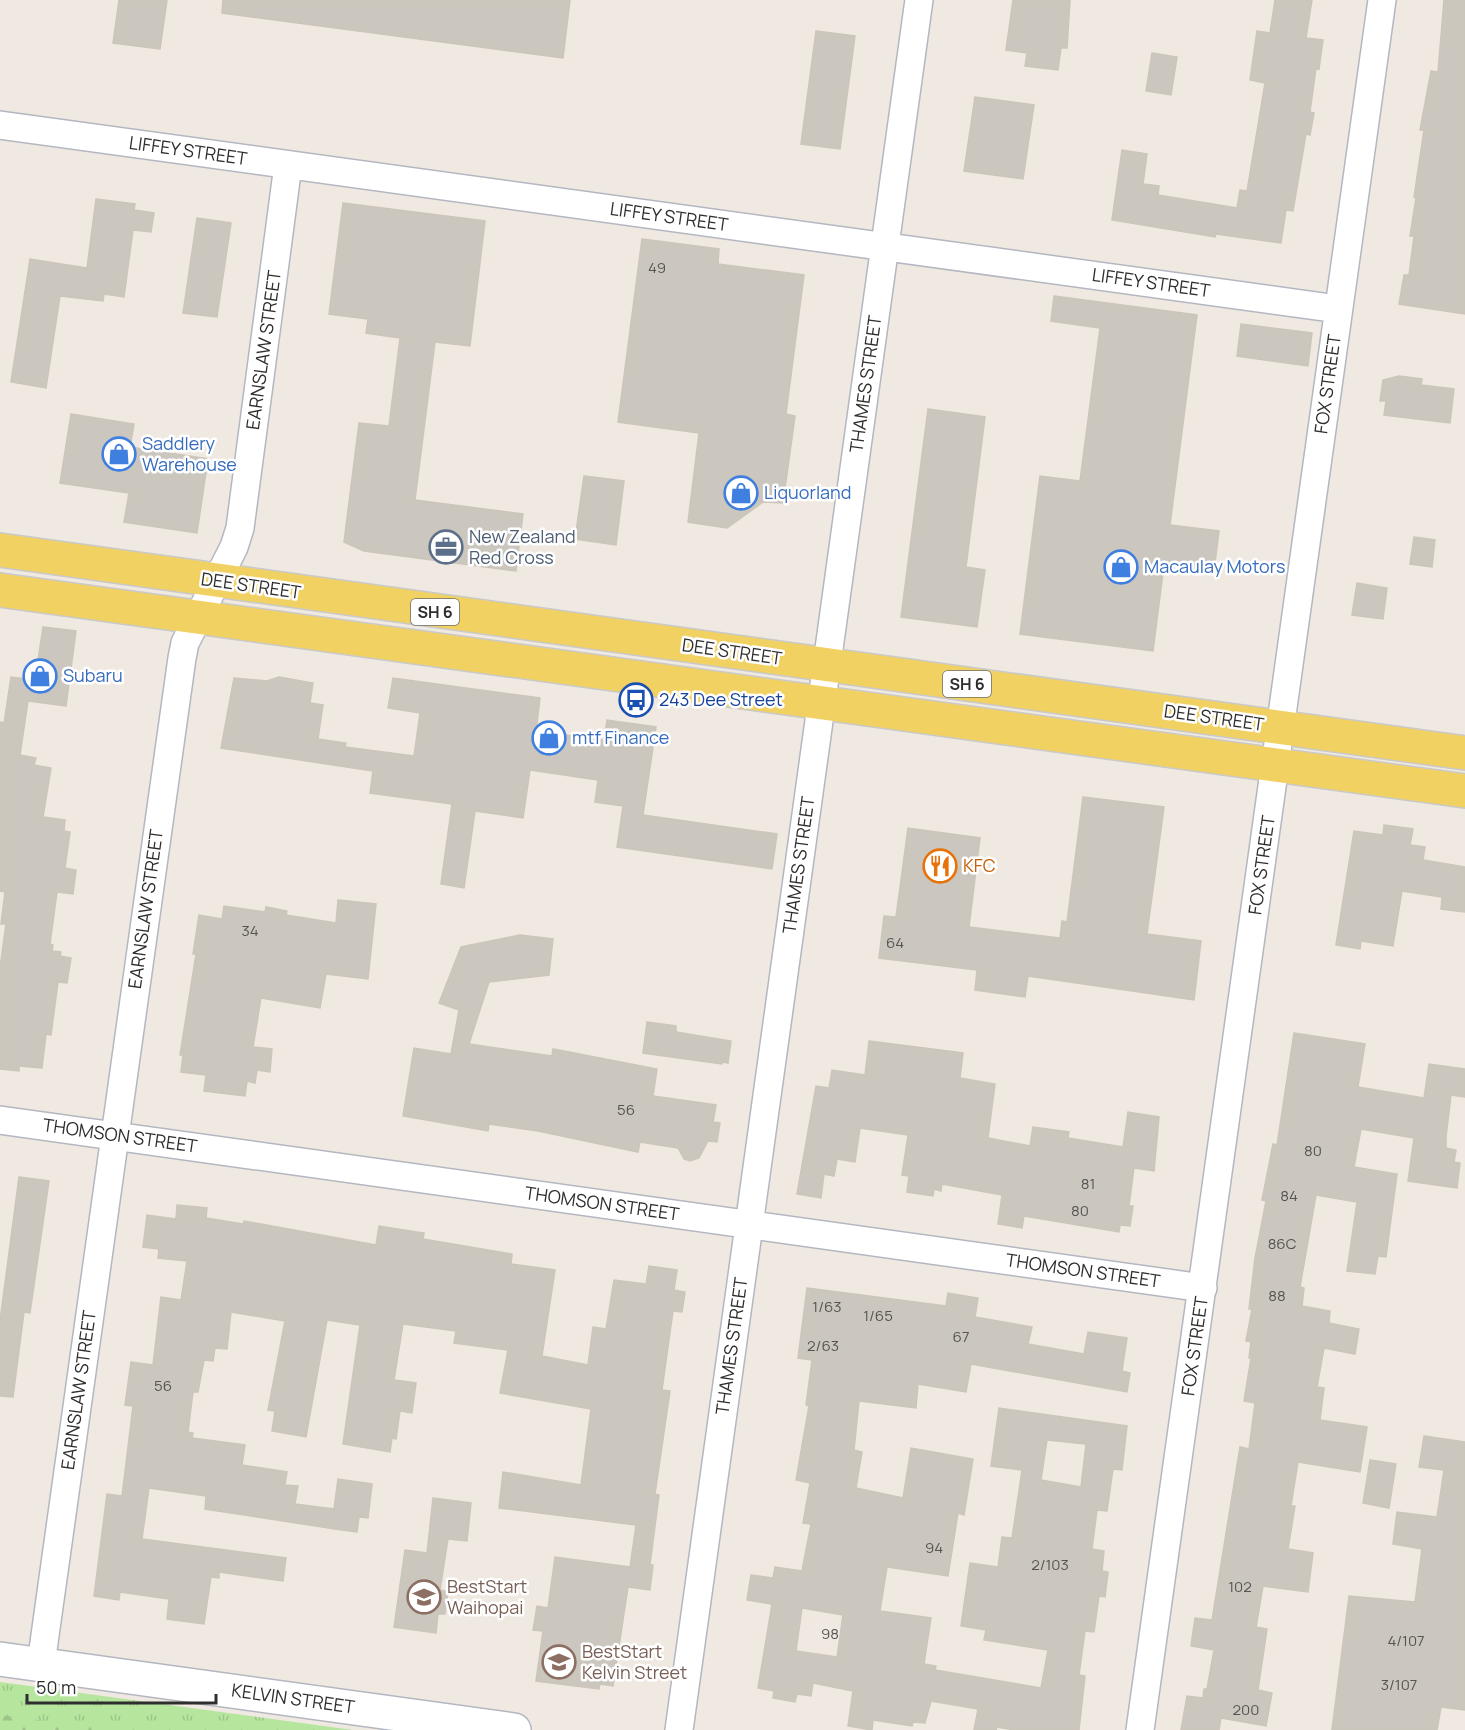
<svg xmlns="http://www.w3.org/2000/svg" width="1465" height="1730" font-family="Manrope,sans-serif">
	<defs>
		<pattern id="grass-tufts" width="24" height="20" patternUnits="userSpaceOnUse" patternTransform="scale(1.5)"><rect width="24" height="20" fill="#b6e59e"/><path d="M3 7l-1-3M5 7V3M7 7l1-3M15 17l-1-3M17 17v-4M19 17l1-3" fill="none" stroke="#9dc588"/></pattern>
		<pattern id="forest-firs" width="22" height="20" patternUnits="userSpaceOnUse" patternTransform="scale(1.5)"><rect width="22" height="20" fill="#b6e59e"/><path d="M5 1l3.5 6h-7zM16 11l3.5 6h-7z" fill="#9dc588"/></pattern>
	</defs>
	<rect width="100%" height="100%" fill="#efe9e1"/>
	<path fill="url(#grass-tufts)" d="M0,1682L353,1730H0Z"/>
	<path fill="url(#forest-firs)" d="M0,1715L116,1730H0Z"/>
	<path fill="#cbc7bf" stroke="#cbc5ba" stroke-width="1.5" fill-rule="evenodd" d="M119,0H167L160,49L113,43Z
		M223,0H570L563,58L222,13Z
		M1013,0H1070L1067,48H1061L1058,70L1025,66L1027,53L1006,50Z
		M1275,0H1312L1306,38L1323,40L1319,69L1316,68L1310,112L1314,113L1310,135L1306,134L1293,211L1286,210L1281,243L1216,234L1215,237L1112,220L1122,150L1147,154L1143,184L1159,186L1158,195L1237,208L1240,190L1247,191L1265,83L1250,80L1257,31L1270,33Z
		M1444,0H1465V314L1399,304L1404,275H1409L1414,236H1410L1416,198L1414,197L1424,130H1420L1431,71L1438,72Z
		M816,31L855,36L840,149L801,144Z
		M1152,53L1177,57L1171,95L1146,91Z
		M975,97L1034,105L1023,179L964,171Z
		M96,199L135,204L134,210L154,213L151,232L133,230L124,297L104,294L103,301L60,296L46,388L11,382L30,259L87,268Z
		M343,203L485,221L470,346L435,342L415,500L523,514L516,571L364,551L344,542L359,423L389,426L400,338L366,333L368,319L329,314Z
		M197,218L231,223L217,317L183,313Z
		M642,239L719,249L718,264L804,275L786,414L795,416L783,503L763,502L727,528L688,522L699,433L618,422Z
		M1054,296L1197,315L1170,525L1219,531L1214,571L1164,565L1153,651L1020,634L1040,476L1080,481L1100,328L1051,321Z
		M1241,324L1312,333L1308,366L1237,356Z
		M1399,376L1422,379L1421,385L1454,389L1450,423L1384,415L1386,401H1380L1383,380Z
		M928,409L985,417L966,567L985,570L977,627L901,617Z
		M71,414L134,424L130,447L208,459L197,533L124,522L129,493L60,483Z
		M584,476L624,481L616,545L575,539Z
		M1414,537L1435,540L1432,567L1410,564Z
		M1357,583L1387,588L1383,619L1352,615Z
		M43,627L76,631L66,706L28,701L20,755L36,758L34,765L51,768L43,817L65,820L64,831L70,832L65,868L76,870L73,894L57,892L50,944L53,945L52,951L61,952L60,956L71,958L67,983L58,982L51,1035L46,1034L42,1068L19,1066V1071L0,1069V968L6,924H1L5,892L0,891V722L4,723L11,677L35,680Z
		M279,677L313,683L310,703L323,705L318,739L346,743L345,747L414,756L420,713L388,708L393,678L540,698L536,731L604,740L607,720L656,727L643,815L777,834L772,869L617,847L623,806L595,802L598,780L530,770L523,818L475,811L464,888L441,884L452,804L370,793L373,771L221,748L234,678L267,681Z
		M1083,797L1164,807L1147,934L1201,941L1194,1000L1028,976L1025,997L975,990L977,970L879,958L884,916L896,917L908,828L980,838L969,927L1060,938L1062,921L1067,922Z
		M1384,825L1413,829L1410,845L1425,847L1423,860L1465,867V912L1441,909L1442,897L1402,891L1393,946L1361,941L1360,949L1336,945L1354,831L1383,835Z
		M338,900L376,904L368,979L326,974L320,1008L261,998L253,1047L272,1049L270,1072L257,1070L255,1083L247,1081L245,1096L204,1091L206,1075L181,1072L183,1055H180L196,954H193L199,915L222,919L224,906L265,912L266,907L287,911L286,915L336,923Z
		M520,935L553,939L549,975L489,982L469,1044L552,1056L553,1049L657,1069L653,1096L716,1105L713,1122L720,1123L717,1142L708,1141L699,1158L690,1161L684,1159L678,1148L640,1142L638,1152L538,1131L489,1124L488,1131L403,1116L414,1048L451,1054L459,1010L439,1003L461,947Z
		M647,1022L676,1026V1032L731,1041L728,1063L723,1062L722,1064L643,1053Z
		M1294,1033L1365,1044L1358,1087L1424,1098L1429,1064L1465,1069V1097L1451,1095L1446,1137V1148L1456,1150L1454,1162L1460,1163L1457,1188L1408,1181L1414,1138L1361,1129L1354,1167L1397,1174L1386,1257L1378,1256L1375,1274L1347,1271L1357,1202L1316,1195L1300,1287L1304,1288L1302,1306L1330,1311L1329,1323L1359,1329L1355,1354L1324,1348L1317,1387L1324,1388L1320,1420L1367,1427L1360,1472L1298,1462L1291,1506H1295L1288,1549L1313,1553L1308,1592L1263,1586L1256,1627L1267,1629L1258,1690L1272,1693L1266,1726L1221,1718L1219,1730H1181L1187,1696L1203,1698L1204,1689H1207L1214,1650L1191,1646L1195,1618L1212,1620L1240,1447L1249,1449L1255,1403L1244,1401L1251,1358H1249L1251,1342L1246,1341L1252,1309H1249L1255,1258L1266,1201L1262,1200L1273,1144L1277,1145Z
		M869,1041L963,1053L960,1078L995,1084L988,1138L1030,1146L1033,1127L1069,1132L1068,1138L1123,1147L1128,1112L1159,1117L1154,1171L1134,1168L1129,1206H1133L1130,1226L1120,1225L1119,1232L1024,1216L1022,1228L998,1224L1002,1195L942,1184L941,1191L934,1189L933,1196L907,1192L909,1176L902,1175L908,1135L860,1128L855,1162L837,1159L834,1176L824,1174L821,1198L797,1194L816,1086L829,1088L832,1070L865,1075Z
		M19,1177L49,1181L30,1313L24,1312L13,1397L0,1396V1321Z
		M177,1205L207,1208L206,1218L243,1224L244,1221L376,1245L379,1226L424,1233L423,1239L512,1254L511,1264L555,1270L542,1356L588,1365L593,1327L606,1329L614,1280L646,1284L649,1266L677,1270L674,1290L685,1292L682,1312L673,1311L662,1390L670,1391L655,1494L659,1495L650,1565H653L650,1590L628,1587L613,1686L600,1684L599,1689L536,1681L543,1631L533,1630L537,1606L548,1608L555,1557L630,1567L636,1525L499,1508L503,1472L581,1485L591,1409L500,1393L508,1350L454,1343L456,1331L403,1324L394,1380L416,1383L412,1413L400,1411L396,1439L392,1438L390,1452L343,1444L360,1325L327,1320L306,1437L272,1431L275,1411L268,1410L285,1321L231,1312L227,1349L215,1348L213,1361L204,1360L198,1392H193L188,1432L193,1433L192,1438L245,1445L242,1465L287,1472L285,1485L298,1486L295,1504L334,1509L338,1479L372,1484L368,1518L359,1517L357,1532L335,1529L205,1509L206,1496L149,1488L142,1539L286,1558L283,1581L219,1572V1578L211,1577L204,1624L167,1619L169,1599L120,1592L119,1600L94,1596L107,1494L122,1496L133,1406L125,1405L131,1362L153,1365L161,1297L181,1300L187,1261L158,1258L159,1249L143,1247L147,1215L176,1219Z
		M807,1288L946,1306L948,1293L978,1298L975,1317L1032,1327L1028,1344L1084,1354L1088,1332L1127,1338L1122,1371L1130,1373L1127,1392L971,1364L966,1392L918,1384L916,1408L859,1401L854,1450L862,1452L856,1488L903,1498L911,1448L973,1459L964,1515L958,1513L948,1576L887,1567L880,1611L931,1618L924,1664L936,1666L935,1670L1041,1688L1048,1650L984,1640L986,1630L961,1626L970,1563L998,1567L1002,1537L1012,1538L1022,1470L991,1466L999,1408L1127,1426L1122,1470L1113,1469L1107,1511L1097,1510L1092,1549L1104,1551L1102,1571L1108,1572L1105,1597L1099,1596L1094,1632L1085,1631L1079,1675L1085,1676L1079,1730H1014L997,1727L996,1730H974L978,1709L931,1701L925,1723L913,1722L912,1726L873,1720L872,1730L848,1726L853,1691L813,1683L811,1696L797,1694L795,1702L773,1698L774,1691L758,1688L772,1604L747,1600L751,1575L773,1578L775,1567L802,1571L811,1524L803,1523L810,1483L796,1480L809,1406L806,1405L812,1360L798,1358ZM1047,1440L1086,1444L1081,1487L1041,1480ZM802,1608L843,1615L837,1657L796,1651Z
		M1424,1436L1465,1442V1710L1441,1707L1437,1730H1332L1349,1596L1415,1602L1422,1549L1393,1544L1397,1512L1437,1517L1444,1470L1419,1467Z
		M1370,1460L1396,1464L1389,1508L1363,1503Z
		M433,1498L471,1503L467,1541L448,1539L440,1590L448,1592L445,1614H438L436,1633L394,1627L405,1550L427,1553Z"/>
	<g fill="none" stroke-linecap="round" stroke-linejoin="round">
		<g stroke="#b4b7c1" stroke-width="30">
			<path id="minor" d="M0,125L1338,309
				M0,1120L1203,1288
				M41,1664L182,658L185,643L234,547L240,528L288,165
				M679,1730L919,0
				M1140,1730L1382,0"/>
		</g>
		<g stroke="#b4b7c1" stroke-width="36">
			<path id="secondary" d="M0,1659L514,1730"/>
		</g>
		<g stroke="#c9c9c9" stroke-width="36">
			<path id="primary" d="M0,550L1465,753
				M0,590L1465,791"/>
		</g>
		<use href="#minor" stroke="#fff" stroke-width="27"/>
		<use href="#secondary" stroke="#fff" stroke-width="33"/>
		<use href="#primary" stroke="#f2d163" stroke-width="33"/>
	</g>
	<defs>
		<g id="shop-ring" transform="scale(1.725)"><circle r="9.5" fill="#fff" stroke="#3f7fe0" stroke-width="1.5"/><path d="M-5-2.5h2.3a2.7 3.5 0 0 1 5.4 0H5L5.5 6h-11ZM-1.5-2.5h3a1.5 2.3 0 0 0-3 0Z" fill="#3f7fe0"/></g>
		<g id="office-ring" transform="scale(1.725)"><circle r="9.5" fill="#fff" stroke="#5c6f8a" stroke-width="1.5"/><path d="M-6-3h4V-5.5h4V-3h4V5H-6ZM-1-4.5V-3h2v-1.5ZM-6 0V1H6V0Z" fill="#5c6f8a"/></g>
		<g id="bus-ring" transform="scale(1.725)"><circle r="9.5" fill="#fff" stroke="#1a4fb4" stroke-width="1.5"/><path d="M-5-6H5V4H4V6H2V4H-2V6H-4V4H-5ZM-3.5-4V0h7V-4ZM-3.5 1.2v1.5H-2V1.2ZM2 1.2v1.5H3.5V1.2Z" fill="#1a4fb4"/></g>
		<g id="restaurant-ring" transform="scale(1.725)"><circle r="9.5" fill="#fff" stroke="#e8710a" stroke-width="1.5"/><path d="M-5-6h1v4h1v-4h1v4h1v-4h1v5L-1.5 .5V6h-2V.5L-5-1ZM5-6V6H3V1.5H1.5Q1.5-4 5-6Z" fill="#e8710a"/></g>
		<g id="school-ring" transform="scale(1.725)"><circle r="9.5" fill="#fff" stroke="#8d6e63" stroke-width="1.5"/><path d="M0-5L7-2L0 1L-7-2ZM-4 1L0 2.5L4 1V4Q0 6-4 4Z" fill="#8d6e63"/></g>
	</defs>
	<g fill-rule="evenodd">
		<use href="#shop-ring" x="119" y="454"/>
		<use href="#shop-ring" x="741" y="493"/>
		<use href="#office-ring" x="446" y="547"/>
		<use href="#shop-ring" x="1121" y="567"/>
		<use href="#shop-ring" x="40" y="676"/>
		<use href="#bus-ring" x="636" y="700"/>
		<use href="#shop-ring" x="549" y="738"/>
		<use href="#restaurant-ring" x="940" y="866"/>
		<use href="#school-ring" x="424" y="1597"/>
		<use href="#school-ring" x="559" y="1662"/>
	</g>
	<g text-anchor="middle" stroke-width="5" stroke-linejoin="round" paint-order="stroke">
		<g font-size="15" fill="#555452">
			<text x="657" y="273">49</text>
			<text x="250" y="936">34</text>
			<text x="895" y="948">64</text>
			<text x="626" y="1115">56</text>
			<text x="1313" y="1156">80</text>
			<text x="1088" y="1189">81</text>
			<text x="1289" y="1201">84</text>
			<text x="1080" y="1216">80</text>
			<text x="1282" y="1249">86C</text>
			<text x="1277" y="1301">88</text>
			<text x="827" y="1312">1/63</text>
			<text x="878" y="1321">1/65</text>
			<text x="961" y="1342">67</text>
			<text x="823" y="1351">2/63</text>
			<text x="163" y="1391">56</text>
			<text x="934" y="1553">94</text>
			<text x="1050" y="1570">2/103</text>
			<text x="1240" y="1592">102</text>
			<text x="830" y="1639">98</text>
			<text x="1406" y="1646">4/107</text>
			<text x="1399" y="1690">3/107</text>
			<text x="1246" y="1715">200</text>
		</g>
		<g fill="#fff" stroke="#6d6d6d" stroke-width="1.5">
			<rect x="411" y="599" width="48" height="26" rx="4.5"/>
			<rect x="943" y="671" width="48" height="26" rx="4.5"/>
		</g>
		<g font-size="16" font-weight="bold" fill="#2e2e2e">
			<text x="435" y="618">SH 6</text>
			<text x="967" y="690">SH 6</text>
		</g>
		<g font-size="18" fill="#2e2e2e" stroke="#fff">
			<text transform="translate(188 151) rotate(8)" y="6">LIFFEY STREET</text>
			<text transform="translate(669 217) rotate(8)" y="6">LIFFEY STREET</text>
			<text transform="translate(1151 283) rotate(8)" y="6">LIFFEY STREET</text>
			<text transform="translate(264 350) rotate(-82)" y="6">EARNSLAW STREET</text>
			<text transform="translate(866 384) rotate(-82)" y="6">THAMES STREET</text>
			<text transform="translate(1328 384) rotate(-82)" y="6">FOX STREET</text>
			<text transform="translate(251 586) rotate(8)" y="6">DEE STREET</text>
			<text transform="translate(732 652) rotate(8)" y="6">DEE STREET</text>
			<text transform="translate(1214 718) rotate(8)" y="6">DEE STREET</text>
			<text transform="translate(799 865) rotate(-82)" y="6">THAMES STREET</text>
			<text transform="translate(1262 865) rotate(-82)" y="6">FOX STREET</text>
			<text transform="translate(146 909) rotate(-82)" y="6">EARNSLAW STREET</text>
			<text transform="translate(120 1136) rotate(8)" y="6">THOMSON STREET</text>
			<text transform="translate(602 1204) rotate(8)" y="6">THOMSON STREET</text>
			<text transform="translate(1083 1271) rotate(8)" y="6">THOMSON STREET</text>
			<text transform="translate(732 1346) rotate(-82)" y="6">THAMES STREET</text>
			<text transform="translate(1195 1346) rotate(-82)" y="6">FOX STREET</text>
			<text transform="translate(79 1390) rotate(-82)" y="6">EARNSLAW STREET</text>
			<text transform="translate(293 1699) rotate(8)" y="6">KELVIN STREET</text>
		</g>
		<g font-size="18" fill="#366cbe" stroke="#fff" text-anchor="start">
			<text x="142" y="450">Saddlery<tspan x="142" dy="21">Warehouse</tspan></text>
			<text x="764" y="499">Liquorland</text>
			<text x="1144" y="573">Macaulay Motors</text>
			<text x="63" y="682">Subaru</text>
			<text x="572" y="744">mtf Finance</text>
		</g>
		<g font-size="18" fill="#4e5e75" stroke="#fff" text-anchor="start">
			<text x="469" y="543">New Zealand<tspan x="469" dy="21">Red Cross</tspan></text>
		</g>
		<g font-size="18" fill="#164399" stroke="#fff" text-anchor="start">
			<text x="659" y="706">243 Dee Street</text>
		</g>
		<g font-size="18" fill="#c56008" stroke="#fff" text-anchor="start">
			<text x="963" y="872">KFC</text>
		</g>
		<g font-size="18" fill="#785e54" stroke="#fff" text-anchor="start">
			<text x="447" y="1593">BestStart<tspan x="447" dy="21">Waihopai</tspan></text>
			<text x="582" y="1658">BestStart<tspan x="582" dy="21">Kelvin Street</tspan></text>
		</g>
	</g>
	<path d="M27 1694v9h189v-9" fill="none" stroke="#2e2e2e" stroke-width="3"/>
	<text x="36" y="1694" font-size="18" fill="#2e2e2e" stroke="#ffffff" stroke-width="4.5" paint-order="stroke">50 m</text>
</svg>
